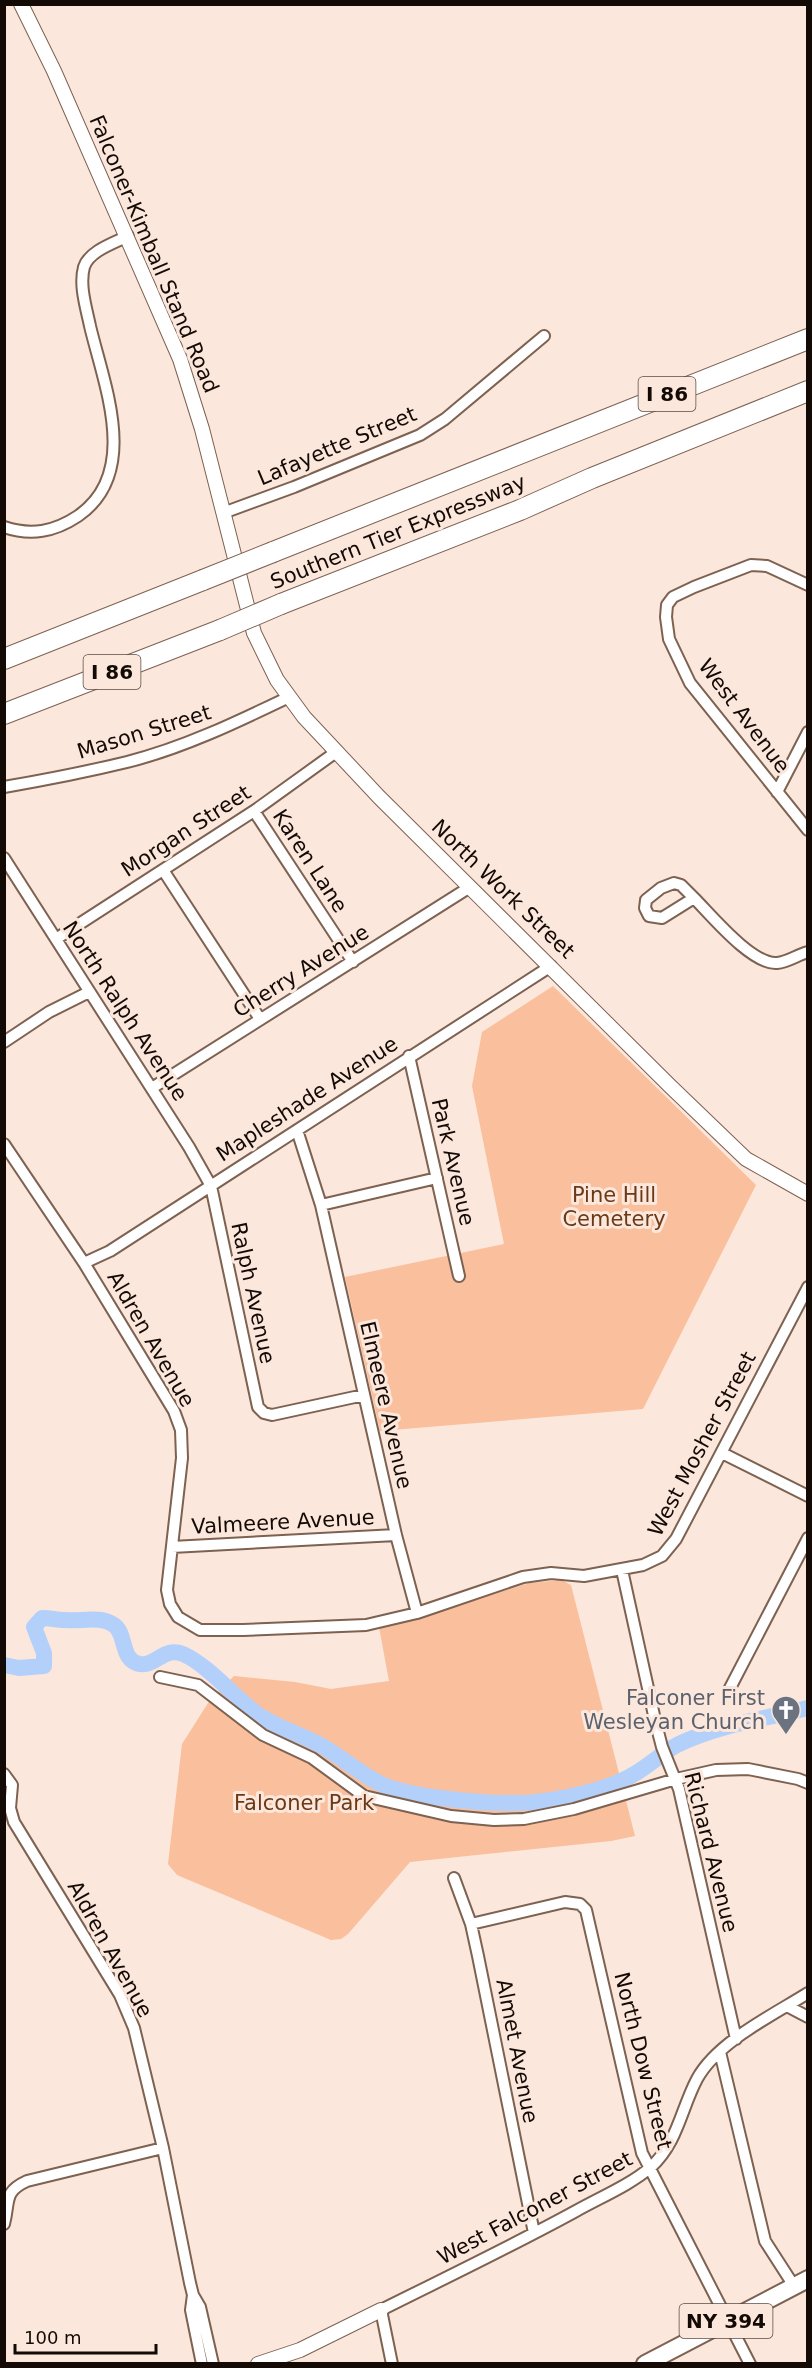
<svg xmlns="http://www.w3.org/2000/svg" width="812" height="2368" font-family="'DejaVu Sans',sans-serif">
	<rect width="100%" height="100%" fill="#fbe7db"/>
	<path fill="#fabf9c" d="M553,986L756,1185L643,1409L380,1431L345,1277L504,1244L472,1086L482,1032Z
		M561,1580L571,1585L635,1836L611,1841L410,1862L348,1934L341,1939L331,1940L177,1875L168,1864L182,1744L210,1700L234,1676L295,1682L331,1689L389,1681L379,1627L530,1583Z"/>
	<g fill="none" stroke-linecap="round" stroke-linejoin="round">
		<path stroke="#b3d0fb" stroke-width="16" d="M4,1665L19,1668L44,1666V1653L34,1627L42,1618C50,1618 57,1620 65,1620C80,1622 100,1615 114,1625C127,1634 120,1661 140,1664C155,1667 164,1646 183,1654C208,1665 234,1697 257,1714C277,1728 301,1734 322,1746C343,1758 361,1775 383,1785C411,1797 477,1803 509,1803C544,1804 606,1792 636,1773C650,1765 662,1753 677,1745C717,1725 764,1719 808,1708"/>
		<g stroke="#7d6151" stroke-width="14">
			<path id="minor" d="M223,513L294,487L420,435L445,419L544,336
				M4,527C31,536 54,532 78,516C141,473 104,385 90,326C86,307 79,285 84,267C89,251 114,243 128,236
				M808,585L767,566L751,565L694,587L673,597L667,605L666,617L669,639L690,683L808,830
				M4,787C45,780 86,772 127,762C183,748 237,722 289,697
				M777,792L808,732
				M254,811L353,962
				M4,858L189,1147L211,1186L258,1407L264,1413L272,1415L364,1395
				M163,870L260,1019
				M674,883L681,885L694,898L662,918L649,916L645,908L646,900L661,888Z
				M694,898C711,915 752,965 777,963C788,962 797,955 808,952
				M56,939L254,811L336,752
				M4,1042L49,1012L89,992
				M409,1056L459,1276
				M152,1088L470,887
				M297,1130L321,1205L396,1535L417,1613
				M4,1144L84,1263L174,1411L181,1430L182,1458L167,1590L170,1604L178,1617L200,1630H243L366,1625L417,1613L523,1577L551,1573L584,1576L643,1565L662,1556L676,1539L808,1287
				M321,1205L437,1178
				M84,1263L110,1251L551,966
				M722,1453L808,1496
				M172,1547L396,1535
				M622,1570L655,1720L662,1747L679,1789L736,2039
				M160,1677L198,1685L263,1735L312,1758L364,1796L451,1816L494,1820L524,1819L574,1809L676,1779L716,1770L748,1769L798,1779L808,1783
				M729,1690L808,1538
				M4,1774L12,1785L10,1808L14,1822L120,1995L134,2028L163,2148L190,2283L193,2295L191,2310L202,2364
				M454,1878L471,1924L478,1956L534,2233
				M471,1924L565,1902L580,1904L586,1910L642,2153L750,2364
				M787,2006L808,2017
				M720,2052L765,2241L794,2286
				M4,2224C10,2201 3,2192 27,2181L163,2148
				M193,2295L200,2307L213,2364
				M392,2364L381,2310C447,2277 512,2246 576,2211C601,2197 630,2185 651,2167C678,2142 681,2109 697,2079C717,2042 773,2015 808,1993"/>
		</g>
		<g stroke="#7d6151" stroke-width="16">
			<path id="tertiary" d="M21,4L54,71L180,359L202,429L254,633L277,680L304,717L379,797L670,1086L746,1159L808,1194
				M258,2364L300,2350L381,2310"/>
		</g>
		<g stroke="#7d6151" stroke-width="20">
			<path id="primary" d="M645,2364L808,2279"/>
		</g>
		<g stroke="#7d6151" stroke-width="22">
			<path id="motorway" d="M273,552L808,339
				M281,604L520,510L592,478L808,391
				M4,659L203,580
				M4,714L220,630"/>
		</g>
		<use href="#minor" stroke="#fff" stroke-width="10"/>
		<use href="#tertiary" stroke="#fff" stroke-width="14"/>
		<use href="#primary" stroke="#fff" stroke-width="16"/>
		<use href="#motorway" stroke="#fff" stroke-width="20"/>
		<g stroke="#7d6151" stroke-width="22" stroke-linecap="butt">
			<path id="motorway-bridge" d="M203,580L273,552
				M220,630L281,604"/>
		</g>
		<use href="#motorway-bridge" stroke="#fff" stroke-width="20"/>
	</g>
	<defs>
		<g id="church-pin" transform="scale(1.5)"><path d="M0 17L-7.5 6A9.5 9.5 0 1 1 7.5 6Z" fill="#6b7280" stroke="#fbe7db"/><path d="M-1.2-6h2.4v3.5h3.3v2.4h-3.3V6h-2.4V-.1h-3.3v-2.4h3.3Z" fill="#fff"/></g>
	</defs>
	<g fill-rule="evenodd">
		<use href="#church-pin" x="786" y="1710"/>
	</g>
	<g text-anchor="middle" stroke-width="6" stroke-linejoin="round" paint-order="stroke">
		<g fill="#fbe7db" stroke="#594c45" stroke-width="1.5">
			<rect x="638.5" y="377" width="57" height="34" rx="4.5"/>
			<rect x="83.5" y="655" width="57" height="34" rx="4.5"/>
			<rect x="679.5" y="2304" width="93" height="34" rx="4.5"/>
		</g>
		<g font-size="20" font-weight="bold" fill="#140a05">
			<text x="667" y="401">I 86</text>
			<text x="112" y="679">I 86</text>
			<text x="726" y="2328">NY 394</text>
		</g>
		<g font-size="21" fill="#140a05" stroke="#fbe7db">
			<text transform="translate(154 254) rotate(67)" y="7">Falconer-Kimball Stand Road</text>
			<text transform="translate(337 446) rotate(-23)" y="7">Lafayette Street</text>
			<text transform="translate(398 532) rotate(-22)" y="7">Southern Tier Expressway</text>
			<text transform="translate(744 716) rotate(53)" y="7">West Avenue</text>
			<text transform="translate(144 732) rotate(-17)" y="7">Mason Street</text>
			<text transform="translate(186 831) rotate(-33)" y="7">Morgan Street</text>
			<text transform="translate(310 861) rotate(57)" y="7">Karen Lane</text>
			<text transform="translate(503 889) rotate(44)" y="7">North Work Street</text>
			<text transform="translate(301 971) rotate(-32)" y="7">Cherry Avenue</text>
			<text transform="translate(125 1011) rotate(57)" y="7">North Ralph Avenue</text>
			<text transform="translate(307 1099) rotate(-33)" y="7">Mapleshade Avenue</text>
			<text transform="translate(453 1162) rotate(77)" y="7">Park Avenue</text>
			<text transform="translate(253 1293) rotate(78)" y="7">Ralph Avenue</text>
			<text transform="translate(151 1339) rotate(60)" y="7">Aldren Avenue</text>
			<text transform="translate(386 1405) rotate(77)" y="7">Elmeere Avenue</text>
			<text transform="translate(702 1444) rotate(-62)" y="7">West Mosher Street</text>
			<text transform="translate(283 1522) rotate(-3)" y="7">Valmeere Avenue</text>
			<text transform="translate(711 1852) rotate(76)" y="7">Richard Avenue</text>
			<text transform="translate(110 1949) rotate(61)" y="7">Aldren Avenue</text>
			<text transform="translate(517 2051) rotate(79)" y="7">Almet Avenue</text>
			<text transform="translate(643 2061) rotate(76)" y="7">North Dow Street</text>
			<text transform="translate(535 2208) rotate(-28)" y="7">West Falconer Street</text>
		</g>
		<g font-size="21" fill="#6c3917" stroke="#fbe7db">
			<text x="614" y="1202">Pine Hill<tspan x="614" dy="24">Cemetery</tspan></text>
			<text x="304" y="1810">Falconer Park</text>
		</g>
		<g font-size="21" fill="#5b616d" stroke="#fbe7db" text-anchor="end">
			<text x="765" y="1705">Falconer First<tspan x="765" dy="24">Wesleyan Church</tspan></text>
		</g>
	</g>
	<rect width="812" height="2368" fill="none" stroke="#140a05" stroke-width="12"/>
	<path d="M15 2344v9h141v-9" fill="none" stroke="#140a05" stroke-width="3"/>
	<text x="24" y="2344" font-size="18" fill="#140a05" stroke="#fbe7db" stroke-width="4.5" paint-order="stroke">100 m</text>
</svg>
